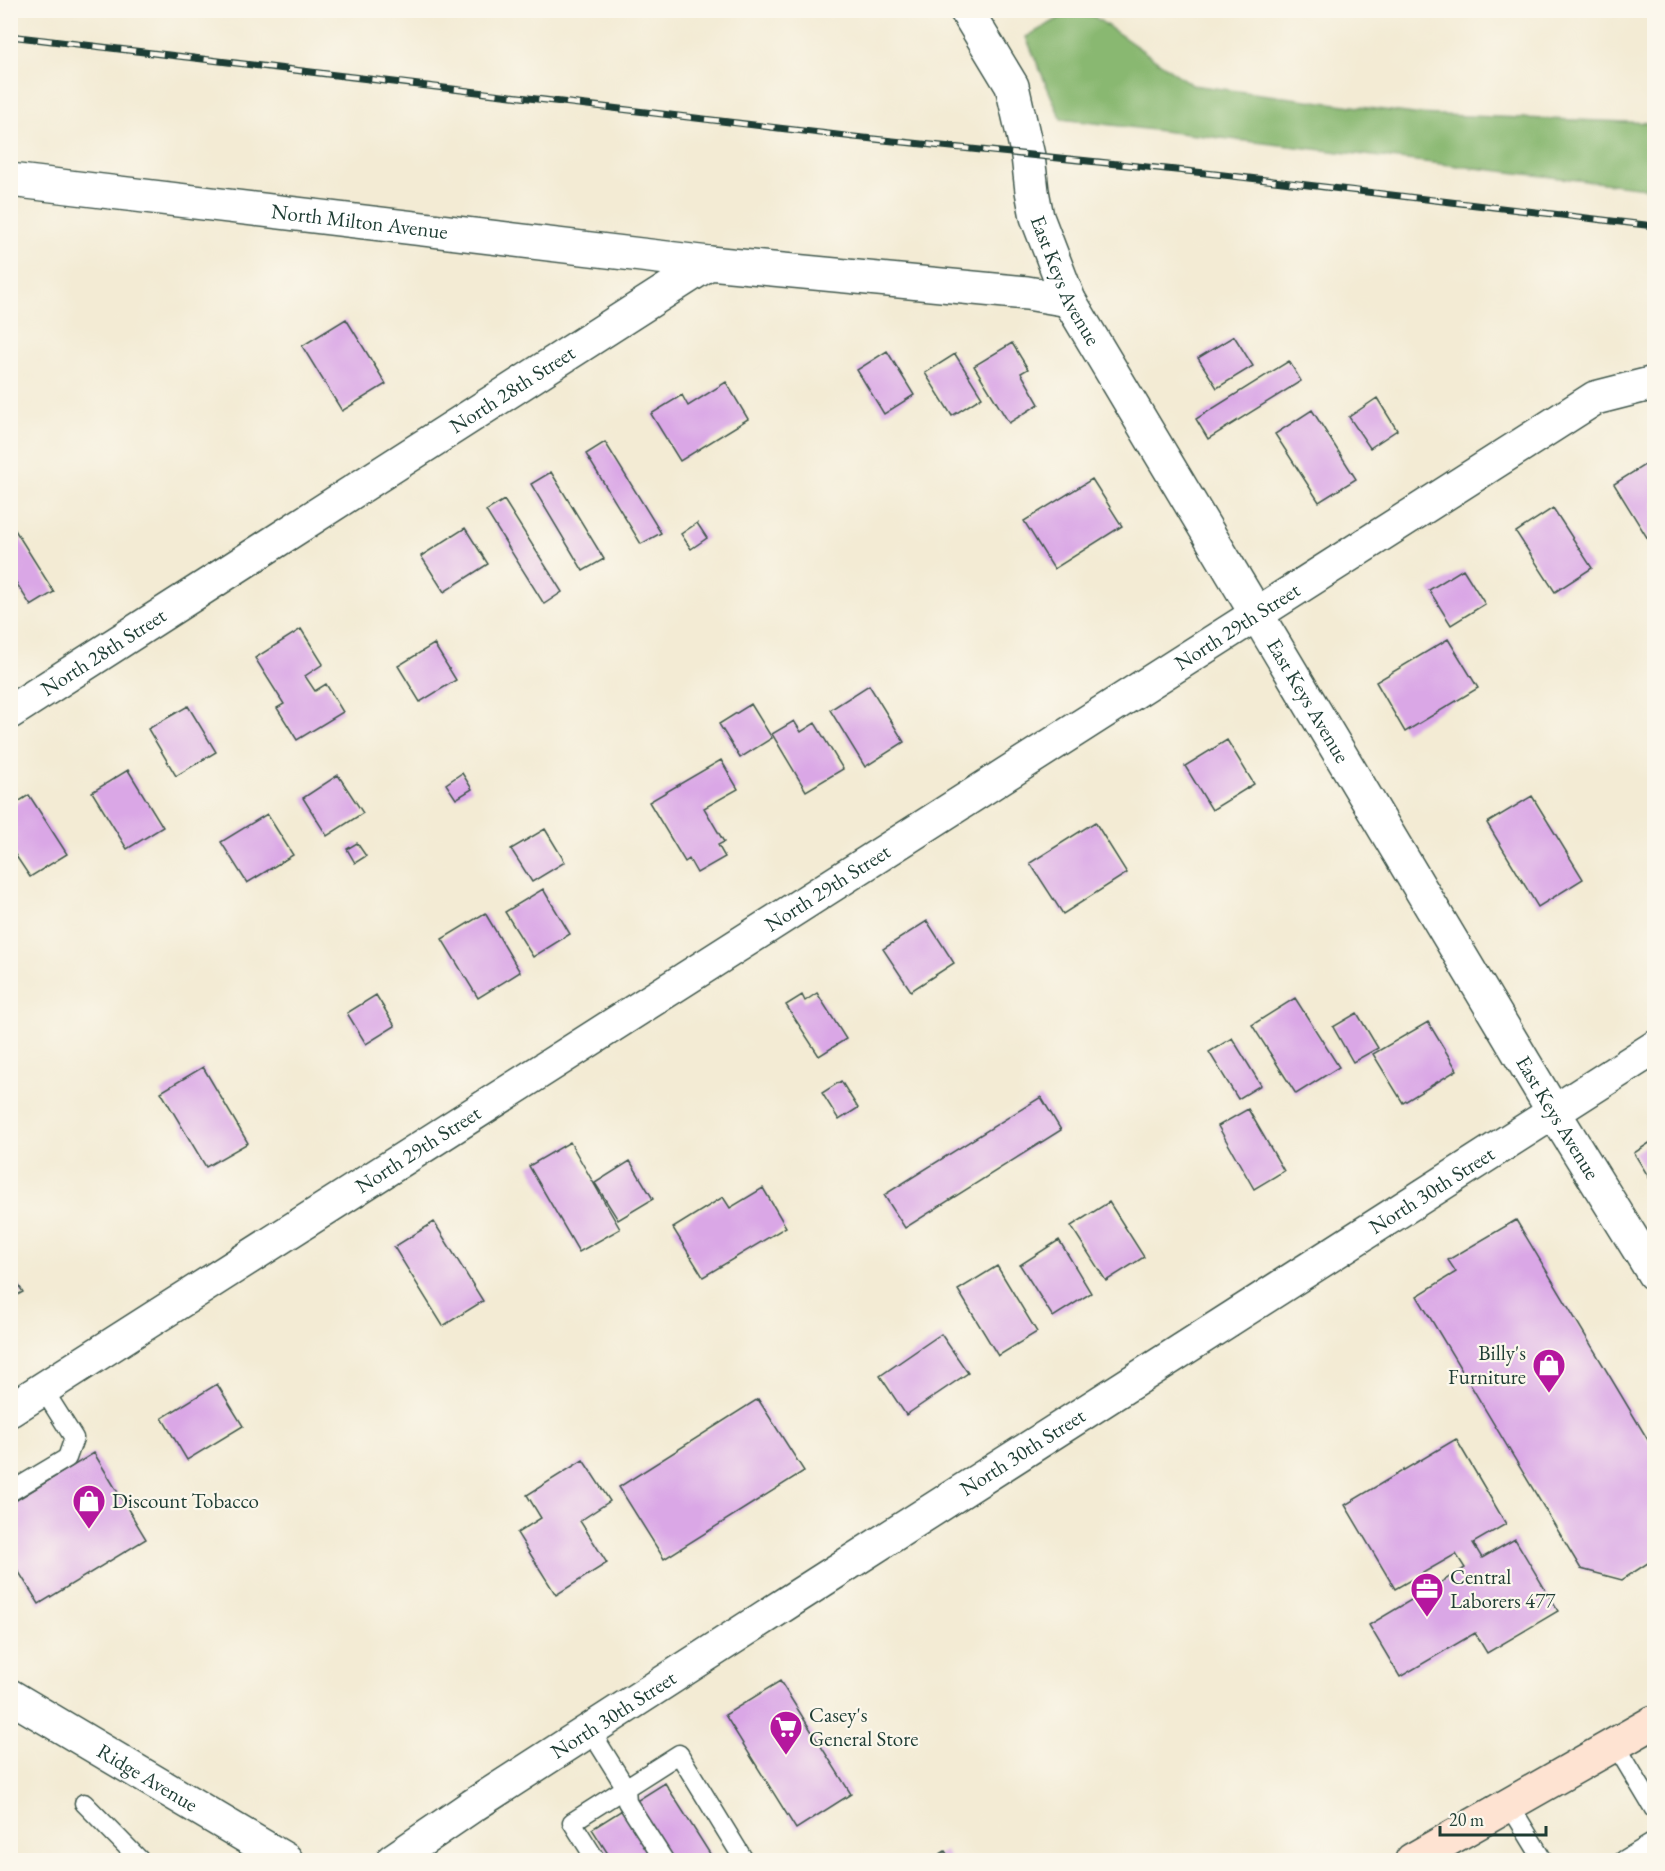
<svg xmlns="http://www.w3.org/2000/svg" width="1665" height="1871" font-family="'EB Garamond',serif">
	<rect width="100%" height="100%" fill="#fbf7ec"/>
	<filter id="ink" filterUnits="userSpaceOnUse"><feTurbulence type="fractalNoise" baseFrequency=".0167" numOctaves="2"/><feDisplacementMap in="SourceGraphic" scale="12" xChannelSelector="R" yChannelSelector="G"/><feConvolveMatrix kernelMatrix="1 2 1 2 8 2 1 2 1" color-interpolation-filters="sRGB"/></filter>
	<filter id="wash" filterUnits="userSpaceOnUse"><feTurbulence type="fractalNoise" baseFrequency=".008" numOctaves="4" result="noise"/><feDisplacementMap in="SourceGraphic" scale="24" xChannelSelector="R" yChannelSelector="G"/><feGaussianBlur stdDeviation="1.35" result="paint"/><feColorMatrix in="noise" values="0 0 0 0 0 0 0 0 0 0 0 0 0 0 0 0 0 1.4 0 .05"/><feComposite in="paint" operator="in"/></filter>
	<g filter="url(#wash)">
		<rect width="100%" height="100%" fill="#f3ebd4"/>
		<path fill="#89b871" stroke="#547a52" stroke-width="1.5" d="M1072,11H1086L1192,85L1414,114L1654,123V189L1061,119L1026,37Z"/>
		<g id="blocks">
			<path fill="#daa7e6" d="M346,319L386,384L342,411L302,346Z
				M1234,336L1253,366L1217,388L1198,358Z
				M1012,343L1028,369L1021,373L1039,404L1009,423L974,366Z
				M887,351L914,395L884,414L857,370Z
				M955,354L982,397L952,416L925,373Z
				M1289,361L1301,381L1208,439L1196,419Z
				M726,382L748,419L680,461L651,414L682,395L688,406Z
				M1377,398L1397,430L1370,448L1349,417Z
				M1312,410L1356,479L1319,502L1275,434Z
				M605,442L661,533L641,544L586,454Z
				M1654,459V542L1651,544L1614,484Z
				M551,472L604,559L583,571L531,484Z
				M1092,479L1122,526L1054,569L1024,521Z
				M504,500L562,592L544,604L486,511Z
				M1553,508L1592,568L1555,592L1516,532Z
				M10,522L54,592L31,606L10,573Z
				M697,523L707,538L691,549L681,534Z
				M465,528L488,564L444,592L421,556Z
				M1463,569L1485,604L1451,625L1429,590Z
				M301,629L323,664L305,676L315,691L326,684L343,712L297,740L277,708L284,704L255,658Z
				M1448,639L1478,688L1405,732L1376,682Z
				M434,644L456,680L420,702L398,666Z
				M869,685L904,742L865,767L830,710Z
				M751,704L772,738L740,758L719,724Z
				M188,706L216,752L176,776L148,729Z
				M794,721L801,732L815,723L843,769L806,791L772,734Z
				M1227,740L1254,784L1212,810L1185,766Z
				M721,760L738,789L704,808L724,842L718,845L725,857L697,873L689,859L685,862L649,802Z
				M128,770L163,827L127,849L92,792Z
				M462,773L472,789L456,799L446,784Z
				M338,775L363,813L327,836L303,798Z
				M29,795L67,854L30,877L10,847V807Z
				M1532,796L1583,879L1538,907L1487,823Z
				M267,814L293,855L247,883L221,842Z
				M1095,822L1127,873L1063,914L1030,863Z
				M545,829L565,862L532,882L511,849Z
				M357,843L366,856L355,863L347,849Z
				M543,889L570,934L533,957L505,912Z
				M485,913L520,972L478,998L442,939Z
				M927,921L954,963L911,991L883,949Z
				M817,993L846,1039L819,1056L786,1005L802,995L805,1001Z
				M376,995L395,1026L366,1044L347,1013Z
				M1295,998L1339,1067L1296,1094L1252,1025Z
				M1357,1013L1378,1048L1353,1062L1333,1027Z
				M1428,1022L1457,1070L1403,1103L1373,1054Z
				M1232,1038L1261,1085L1238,1099L1209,1052Z
				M203,1067L248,1143L206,1167L161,1092Z
				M841,1081L858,1108L839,1120L822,1093Z
				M1041,1097L1061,1130L905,1228L884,1195Z
				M1248,1109L1284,1171L1254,1189L1218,1126Z
				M1654,1140V1186L1634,1153Z
				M570,1142L620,1229L579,1252L529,1166Z
				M630,1161L653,1199L618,1220L595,1183Z
				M763,1188L786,1227L703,1277L673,1228L723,1197L730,1208Z
				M1109,1202L1144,1257L1106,1281L1071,1226Z
				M1516,1220L1654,1450V1559L1622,1580L1581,1569L1417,1296L1456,1272L1448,1260Z
				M434,1222L483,1301L443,1326L394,1247Z
				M1059,1240L1091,1293L1053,1317L1020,1265Z
				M997,1266L1037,1332L998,1356L958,1290Z
				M10,1272L23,1292L10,1299Z
				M941,1334L968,1373L906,1415L880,1376Z
				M217,1384L243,1426L187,1460L162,1418Z
				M758,1399L804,1471L664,1559L619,1487Z
				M1456,1439L1506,1524L1473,1543L1482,1558L1515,1539L1558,1611L1487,1653L1475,1633L1400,1677L1369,1625L1465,1568L1456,1554L1395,1589L1345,1505Z
				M94,1453L146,1539L39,1604L10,1558V1504Z
				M583,1460L610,1501L580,1521L607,1563L556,1595L517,1533L541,1518L527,1495Z
				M780,1681L851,1794L796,1829L725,1715Z
				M665,1783L714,1860H612L592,1829Z
				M945,1851L951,1860H930Z"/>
		</g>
	</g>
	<g filter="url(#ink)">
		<use href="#blocks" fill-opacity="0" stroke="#3f574c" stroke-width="1.5"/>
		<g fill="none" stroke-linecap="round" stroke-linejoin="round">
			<g stroke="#3f574c" stroke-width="21">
				<path id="service" d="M10,1492L67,1458L74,1438L43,1389
					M590,1730L626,1788L627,1802L664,1860
					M1615,1744L1654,1809
					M84,1803L140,1860
					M1509,1804L1543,1860
					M596,1860L572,1822L679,1754L744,1860
					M1624,1860L1654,1842"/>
			</g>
			<g stroke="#3f574c" stroke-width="36">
				<g id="minor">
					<path id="s1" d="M966,10L1012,86L1028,156L1032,191L1037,217L1069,300L1555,1114L1654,1274"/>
					<path id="s2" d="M10,180L709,263"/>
					<path id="s3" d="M10,712L709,263L1027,293L1069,300"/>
					<path id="s4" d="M10,1410L1595,398L1654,383"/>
					<path id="s5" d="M393,1860L472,1806L793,1599L1654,1048"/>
				</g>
			</g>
			<g stroke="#3f574c" stroke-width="36">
				<g id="tertiary">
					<path id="s6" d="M10,1696L286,1860"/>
				</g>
			</g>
			<g stroke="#3f574c" stroke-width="36">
				<path id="secondary" d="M1412,1860L1654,1722"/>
			</g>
			<use href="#service" stroke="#fff" stroke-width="18"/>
			<use href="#minor" stroke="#fff" stroke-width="33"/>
			<use href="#tertiary" stroke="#fff" stroke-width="33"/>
			<use href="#secondary" stroke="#fee3d2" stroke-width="33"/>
			<g stroke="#1f3d34" stroke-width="7">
				<path id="rail" d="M10,36L854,137L1215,174L1654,226"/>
			</g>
			<use href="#rail" stroke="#fbf7ec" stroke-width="4.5" stroke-dasharray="14" stroke-linecap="butt"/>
		</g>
	</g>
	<defs>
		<g id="shop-pin" transform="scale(1.725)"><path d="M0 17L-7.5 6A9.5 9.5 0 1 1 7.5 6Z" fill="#b5179e" stroke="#fbf7ec"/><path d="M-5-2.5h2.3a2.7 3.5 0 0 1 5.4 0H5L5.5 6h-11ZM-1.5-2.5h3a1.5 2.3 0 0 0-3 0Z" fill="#fff"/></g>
		<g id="office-pin" transform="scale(1.725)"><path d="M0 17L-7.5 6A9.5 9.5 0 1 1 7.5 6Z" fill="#b5179e" stroke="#fbf7ec"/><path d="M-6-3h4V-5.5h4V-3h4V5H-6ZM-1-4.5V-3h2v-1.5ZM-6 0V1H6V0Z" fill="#fff"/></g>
		<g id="supermarket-pin" transform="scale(1.725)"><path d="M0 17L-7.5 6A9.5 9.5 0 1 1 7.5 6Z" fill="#b5179e" stroke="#fbf7ec"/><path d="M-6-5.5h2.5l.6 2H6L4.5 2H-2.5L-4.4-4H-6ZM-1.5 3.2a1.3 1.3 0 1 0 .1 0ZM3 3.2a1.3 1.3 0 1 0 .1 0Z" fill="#fff"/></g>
	</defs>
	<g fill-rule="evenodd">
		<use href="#shop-pin" x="1549" y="1365"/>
		<use href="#shop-pin" x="89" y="1501"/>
		<use href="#office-pin" x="1427" y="1589"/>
		<use href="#supermarket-pin" x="786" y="1727"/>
	</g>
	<g text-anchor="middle" stroke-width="4.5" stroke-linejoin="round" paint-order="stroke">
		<g font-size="21" fill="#1f3d34" stroke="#fbf7ec">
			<text dy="7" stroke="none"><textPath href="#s2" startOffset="352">North Milton Avenue</textPath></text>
			<text dy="7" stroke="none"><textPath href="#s1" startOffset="292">East Keys Avenue</textPath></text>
			<text dy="7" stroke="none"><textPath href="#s3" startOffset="597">North 28th Street</textPath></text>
			<text dy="7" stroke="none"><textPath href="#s4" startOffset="1456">North 29th Street</textPath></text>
			<text dy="7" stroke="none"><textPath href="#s3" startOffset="111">North 28th Street</textPath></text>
			<text dy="7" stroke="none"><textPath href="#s1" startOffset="778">East Keys Avenue</textPath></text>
			<text dy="7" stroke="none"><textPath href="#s4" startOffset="970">North 29th Street</textPath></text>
			<text dy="7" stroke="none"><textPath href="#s1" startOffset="1264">East Keys Avenue</textPath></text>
			<text dy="7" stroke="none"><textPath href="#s4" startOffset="484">North 29th Street</textPath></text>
			<text dy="7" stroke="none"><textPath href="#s5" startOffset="1236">North 30th Street</textPath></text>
			<text dy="7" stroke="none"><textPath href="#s5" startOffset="750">North 30th Street</textPath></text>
			<text dy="7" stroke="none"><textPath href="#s5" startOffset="264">North 30th Street</textPath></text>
			<text dy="7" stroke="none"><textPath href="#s6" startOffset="160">Ridge Avenue</textPath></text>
		</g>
		<g font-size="21" fill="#1f3d34" stroke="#fbf7ec" text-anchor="start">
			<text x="1526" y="1360" text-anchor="end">Billy's<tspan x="1526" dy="24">Furniture</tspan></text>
			<text x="112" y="1508">Discount Tobacco</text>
			<text x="1450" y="1584">Central<tspan x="1450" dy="24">Laborers 477</tspan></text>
			<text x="809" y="1722">Casey's<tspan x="809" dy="24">General Store</tspan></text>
		</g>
	</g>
	<rect width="1665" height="1871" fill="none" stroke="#fbf7ec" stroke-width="36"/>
	<path d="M1440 1826v9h106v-9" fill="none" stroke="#1f3d34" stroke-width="3"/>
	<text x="1449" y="1826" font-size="18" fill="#1f3d34" stroke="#fbf7ec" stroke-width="4.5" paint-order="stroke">20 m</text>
</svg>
